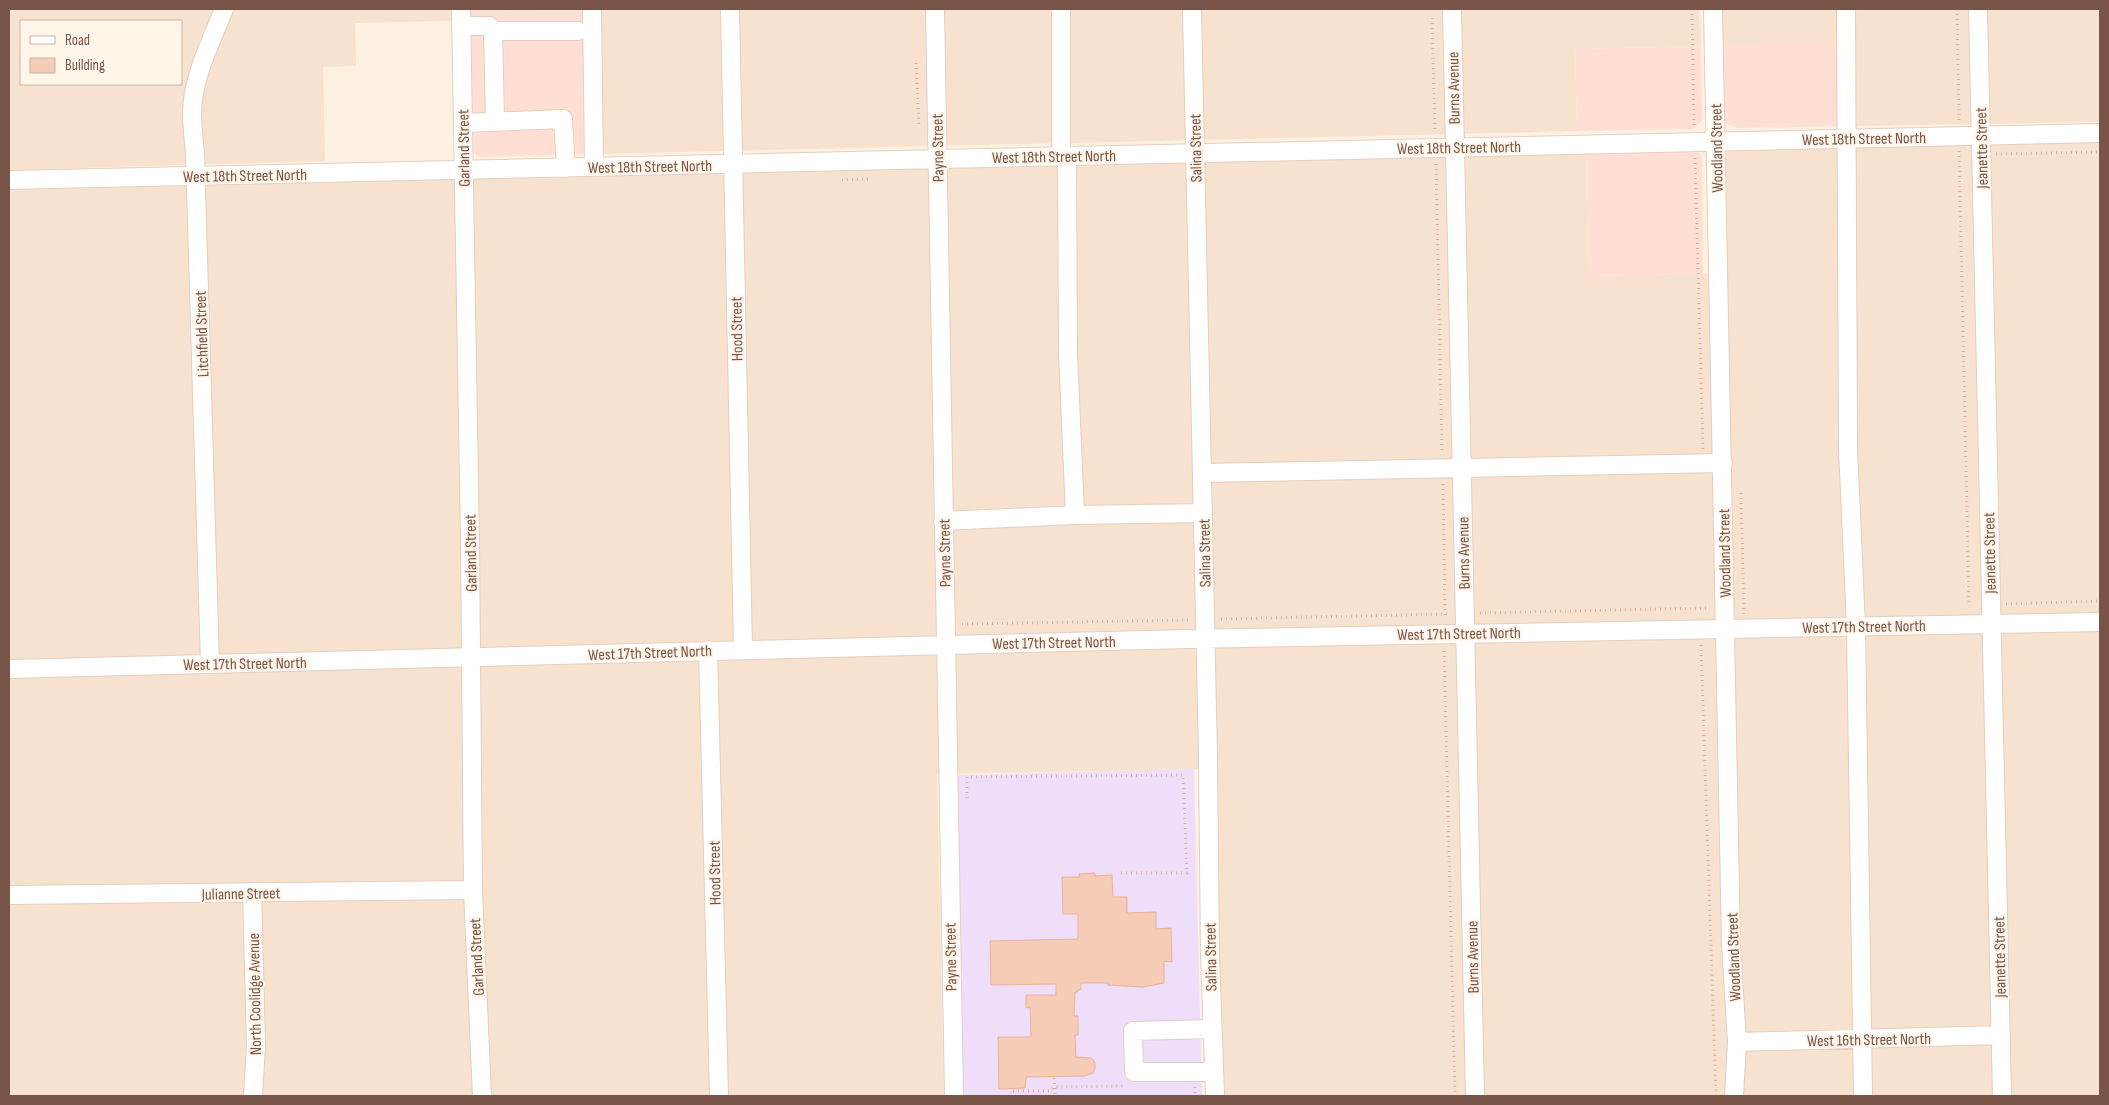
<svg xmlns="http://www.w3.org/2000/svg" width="2109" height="1105" font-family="'Sofia Sans Condensed',sans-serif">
	<rect width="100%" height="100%" fill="#fef1e1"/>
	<path fill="#f6e2cf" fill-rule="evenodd" d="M9,9H1700L1701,46L1575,49L1577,131L594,154L469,17L448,21L355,23L356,66L323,67L325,161L9,170ZM21,21H181V84H21Z
		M1721,9H2100V122L1853,126L1722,45Z
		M2100,142V1096H1222L1216,769L937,774L944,1096H9V190L1586,153L1588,276L1703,274L1727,273L1725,160L1727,151L1734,148Z"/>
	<path fill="#ffdfd4" d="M591,14L594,154L481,157L474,154L472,148L469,17Z
		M1841,42L1840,126L1736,128L1726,123L1724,116L1722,45Z
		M1701,46L1702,120L1694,129L1577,131L1575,49Z
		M1692,152L1699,153L1702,157L1703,274L1588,276L1586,153Z"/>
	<path fill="#eedefa" d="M1194,769L1202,1096H962L958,775Z"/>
	<path fill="#f6ccb7" stroke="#eab195" d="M1095,873V876L1112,875L1113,897H1127V913L1156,912V929L1171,928L1172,962L1164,961V983L1143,987L1124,986L1108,985V983H1081V989L1075,993L1074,1016H1078V1035H1075L1076,1057L1091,1058L1095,1062V1068L1093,1073L1085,1076L1026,1077L1025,1088L999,1089L998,1037H1031L1030,1007L1026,1008V995H1056V984L991,985L990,941L1078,939V914H1063L1062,877H1080L1079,874Z"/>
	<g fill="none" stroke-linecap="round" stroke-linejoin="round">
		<g stroke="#e5cebf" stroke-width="20">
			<path id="minor" d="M461,9L470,542L473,890L482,1096
				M592,9L594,167
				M730,9L743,649
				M935,9L954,1096
				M1192,9L1208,757L1210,955L1215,1096
				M1452,9L1475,1096
				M1713,9L1731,944L1737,1042L1734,1096
				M1846,9L1848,448L1856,627L1863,1096
				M1978,9L2002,1096
				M461,26H489L493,31L495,121
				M493,31H578
				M463,123L563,119L566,168
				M1061,156V9
				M9,180L2100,133
				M1202,473L1723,463
				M1075,515L1203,513
				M943,521L1075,515L1068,354L1067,156
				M708,650L719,1096
				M210,664L195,155C194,140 192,126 192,112C193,76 211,42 224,9
				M9,669L1187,639L2100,622
				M252,892L256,1045L253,1096
				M9,895L473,890
				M1212,1029L1133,1031L1134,1072H1214
				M1737,1042L2001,1035"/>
		</g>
		<path stroke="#dbaf9a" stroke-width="3" stroke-dasharray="1 4" stroke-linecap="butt" d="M1692,9L1694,127
			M1957,9L1959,120
			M1432,18L1435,133
			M916,63L919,127
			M1959,151L1969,606
			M1996,154L2100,152
			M1695,158L1703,449
			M1436,164L1442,453
			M842,180L872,179
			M1443,484L1445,615
			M1741,493L1744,614
			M2006,604L2100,601
			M1480,613L1707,608
			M1221,619L1449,614
			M962,624L1189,620
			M1701,645L1716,1096
			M1444,651L1455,1096
			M967,798V777L1183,775L1187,873H1118
			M1054,1078L1055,1096
			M1195,1087V1096
			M1013,1096V1091H1050L1054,1087L1124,1086"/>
		<use href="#minor" stroke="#fff" stroke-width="18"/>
	</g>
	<g text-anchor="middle" stroke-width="4" stroke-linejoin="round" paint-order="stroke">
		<g font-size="16" fill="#785446" stroke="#fff5e9">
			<text transform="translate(1453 88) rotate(-91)" y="6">Burns Avenue</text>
			<text transform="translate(1864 138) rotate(-1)" y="6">West 18th Street North</text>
			<text transform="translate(1459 147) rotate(-1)" y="6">West 18th Street North</text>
			<text transform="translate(463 148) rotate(-91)" y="6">Garland Street</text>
			<text transform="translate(937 148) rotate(-91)" y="6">Payne Street</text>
			<text transform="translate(1195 148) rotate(-91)" y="6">Salina Street</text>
			<text transform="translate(1716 148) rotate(-91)" y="6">Woodland Street</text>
			<text transform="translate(1981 148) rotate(-91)" y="6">Jeanette Street</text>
			<text transform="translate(1054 156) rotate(-1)" y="6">West 18th Street North</text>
			<text transform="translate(650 166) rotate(-1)" y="6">West 18th Street North</text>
			<text transform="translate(245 175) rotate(-1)" y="6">West 18th Street North</text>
			<text transform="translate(736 329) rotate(-91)" y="6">Hood Street</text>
			<text transform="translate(201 334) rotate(-92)" y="6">Litchfield Street</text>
			<text transform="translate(470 553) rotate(-91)" y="6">Garland Street</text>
			<text transform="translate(944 553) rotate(-91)" y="6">Payne Street</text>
			<text transform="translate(1204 553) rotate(-91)" y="6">Salina Street</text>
			<text transform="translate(1463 553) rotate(-91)" y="6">Burns Avenue</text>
			<text transform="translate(1724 553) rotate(-91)" y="6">Woodland Street</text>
			<text transform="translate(1989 553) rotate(-91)" y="6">Jeanette Street</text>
			<text transform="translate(1864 626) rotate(-1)" y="6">West 17th Street North</text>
			<text transform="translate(1459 633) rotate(-1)" y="6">West 17th Street North</text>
			<text transform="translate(1054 642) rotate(-1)" y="6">West 17th Street North</text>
			<text transform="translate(650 652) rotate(-2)" y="6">West 17th Street North</text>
			<text transform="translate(245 663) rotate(-1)" y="6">West 17th Street North</text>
			<text transform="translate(714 873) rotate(-91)" y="6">Hood Street</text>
			<text transform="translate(241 893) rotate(-1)" y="6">Julianne Street</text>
			<text transform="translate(476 957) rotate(-93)" y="6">Garland Street</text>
			<text transform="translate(950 957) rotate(-91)" y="6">Payne Street</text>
			<text transform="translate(1210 957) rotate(-91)" y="6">Salina Street</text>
			<text transform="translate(1472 957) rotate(-91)" y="6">Burns Avenue</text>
			<text transform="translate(1733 957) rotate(-92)" y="6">Woodland Street</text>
			<text transform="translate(1999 957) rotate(-91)" y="6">Jeanette Street</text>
			<text transform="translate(254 994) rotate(-91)" y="6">North Coolidge Avenue</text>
			<text transform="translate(1869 1039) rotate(-1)" y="6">West 16th Street North</text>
		</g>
	</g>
	<rect width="2109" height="1105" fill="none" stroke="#785446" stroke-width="20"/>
	<rect x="20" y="20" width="162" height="65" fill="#fff5e9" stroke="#c9b5a8"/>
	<rect x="30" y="36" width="25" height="8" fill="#ffffff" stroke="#c9b5a8"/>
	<text x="65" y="45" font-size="15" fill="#785446">Road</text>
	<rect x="30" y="58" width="25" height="15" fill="#f6ccb7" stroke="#c9b5a8"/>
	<text x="65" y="70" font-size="15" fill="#785446">Building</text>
</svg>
